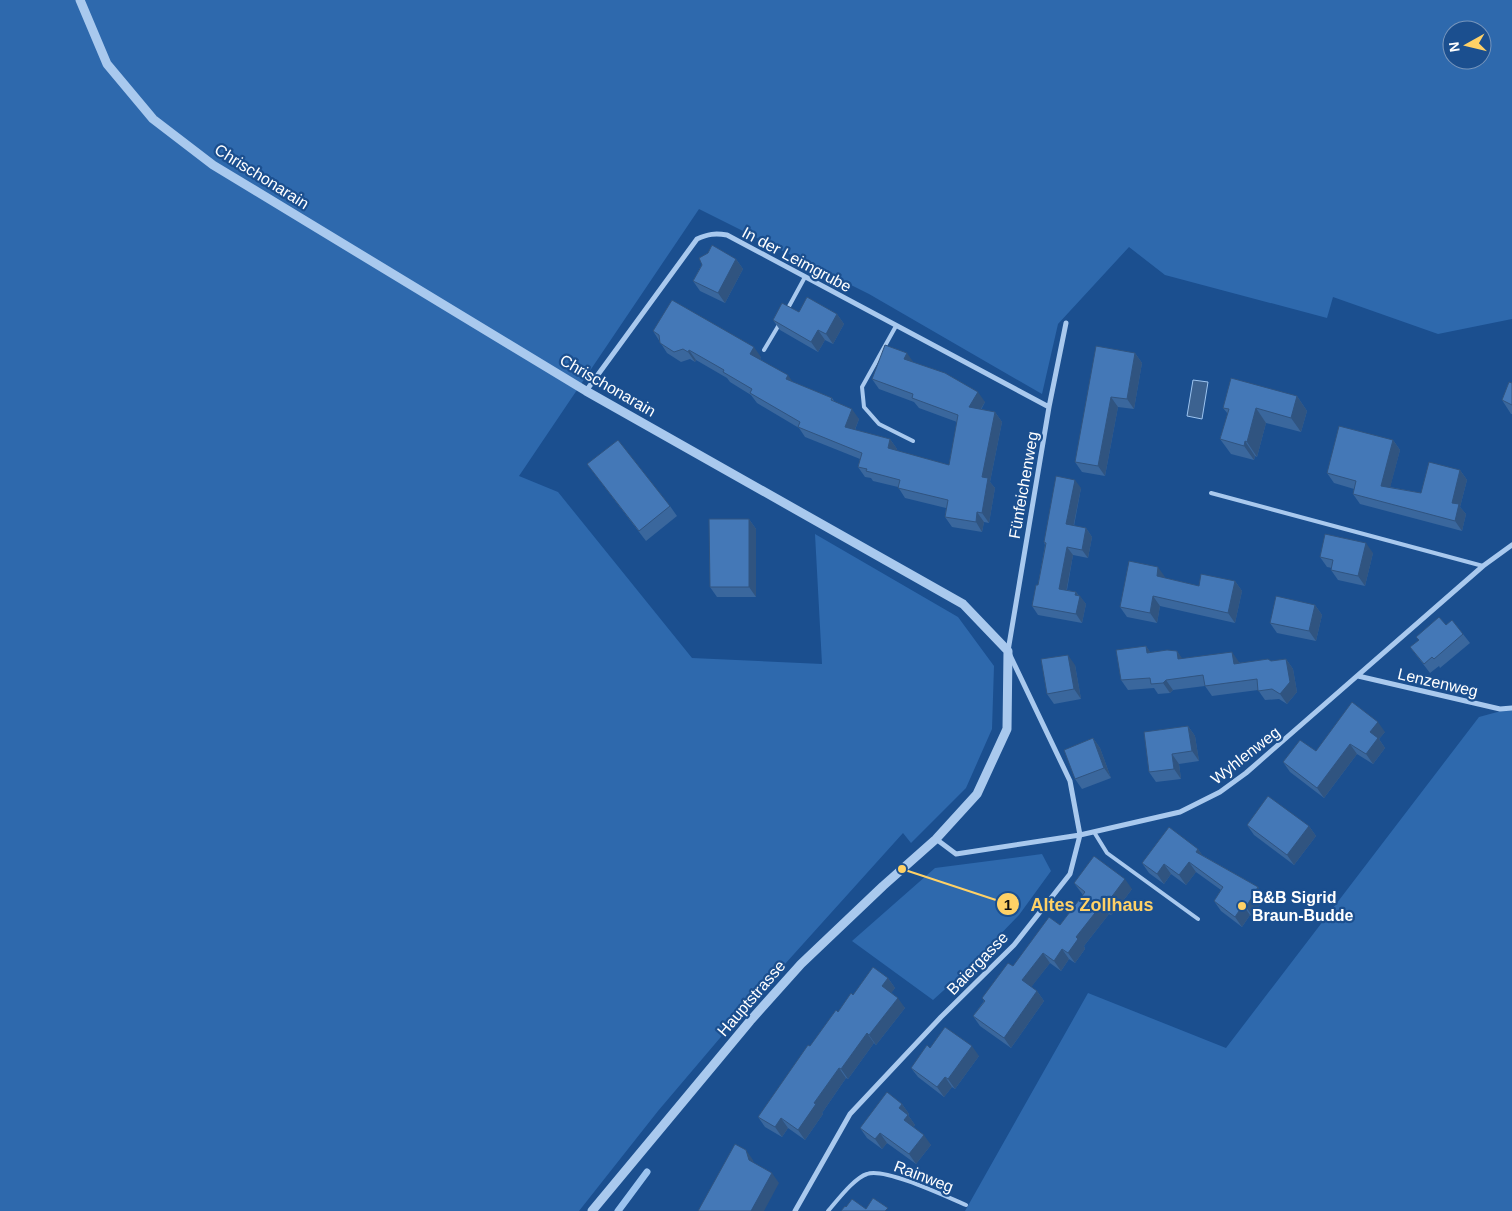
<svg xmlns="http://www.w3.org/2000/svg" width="1512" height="1211" font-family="Arial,sans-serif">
	<rect width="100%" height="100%" fill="#1b4f8f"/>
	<path fill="#2e69ad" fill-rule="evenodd" d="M0,0H1512V319L1438,334L1333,297L1327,318L1165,275L1129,247L1058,324L1042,394L869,294L699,209L519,476L558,492L692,658L822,664L815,534L958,617L994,666L992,729L966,788L911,843L903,833L748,1005L658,1111L579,1211H0ZM1452,30H1482V60H1452Z
		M1512,708V1211H965L1088,993L1226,1048L1479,717Z
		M1042,854L1051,871L1019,915L965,971L933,1000L852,941L935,868Z"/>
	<path fill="#3c6290" stroke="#9cc4f0" d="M1193,380L1208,382L1202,419L1187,416Z"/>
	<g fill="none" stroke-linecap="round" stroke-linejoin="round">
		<path stroke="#9cc4f0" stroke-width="7" d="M618,1211L647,1172"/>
		<path stroke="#a9c9ee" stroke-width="4" d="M787,310L805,277
			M896,326L862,387L864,407L879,424L913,441
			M764,350L780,323
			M1211,493L1483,566
			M1094,832L1107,853L1198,919
			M828,1211C837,1201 854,1178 867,1174C884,1167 947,1197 966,1205"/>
		<path stroke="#a9c9ee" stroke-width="5" d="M586,391L697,239C708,234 715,233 727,235L1049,407
			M1358,676L1500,709L1512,708
			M936,839L956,854L1080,835L1180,812L1220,792L1246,773L1483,566L1512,545
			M795,1211L850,1114L941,1017L1014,945L1070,874L1080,835L1070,781L1008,651L1049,407L1066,323"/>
		<path stroke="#a9c9ee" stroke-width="9" d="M80,0L107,64L153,119L213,165L586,391L963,604L1008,651L1007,729L977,794L936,839L883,886L801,964L750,1021L592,1211"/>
	</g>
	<path fill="#3a679d" d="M708,253L736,259L743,269L725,303L700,291L693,281Z
		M799,312L837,314L844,324L833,344L825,340L818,352L780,330L773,320Z
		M653,331L761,357L760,359L793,382L832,398L835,402L859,419L855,430L890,439L897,449L896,451L949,465L957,422L919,408L914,402L879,389L872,379L913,362L985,402L981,410L995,412L1002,422L990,482L995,488L989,523L984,522L982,532L952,527L945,517L946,508L905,498L898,487L873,481L871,478L865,477L858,467L860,459L805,437L799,428L757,403L751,395L730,382L727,378L696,360L695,362L690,359L681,362L667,353Z
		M1135,353L1142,363L1134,409L1118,407L1105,476L1082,472L1075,462Z
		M1512,383V414H1511L1502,400Z
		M1297,396L1307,411L1301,432L1266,423L1257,457L1255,456L1254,460L1231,454L1220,439L1228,414L1223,408Z
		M1393,440L1400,450L1390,487L1421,493L1460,470L1467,480L1460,507L1466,514L1462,531L1360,504L1353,494L1354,489L1334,483L1327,473Z
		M587,464L670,506L677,516L646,541Z
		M1081,488L1074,526L1086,528L1092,537L1088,558L1073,555L1067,590L1076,592L1086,604L1082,623L1038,615L1032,606L1038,585L1045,545L1044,542Z
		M749,519L756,529V597H717L710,587Z
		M1373,553L1365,586L1338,580L1331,570L1332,568L1327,567L1320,557Z
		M1165,577V578L1199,586L1235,581L1242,591L1235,623L1160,606L1157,623L1127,617L1120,607Z
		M1315,605L1322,615L1316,641L1277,633L1270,623Z
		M1446,625L1463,634L1470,643L1440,668L1439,666L1430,673L1410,647Z
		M1146,646L1150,652L1177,651L1182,659L1239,662L1240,663L1271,661L1286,659L1293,669L1297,692L1287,704L1279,699L1265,700L1258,690L1212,696L1205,686L1173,690L1170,693L1158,694L1154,688L1128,690L1121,680Z
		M1075,665L1081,699L1054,704L1047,694Z
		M1188,726L1195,736L1199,761L1179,764L1181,779L1156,782L1149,772Z
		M1385,732L1379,739L1385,748L1373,764L1357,754L1324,798L1290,772L1283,762L1316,751Z
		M1093,738L1100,748L1111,778L1082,789L1075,779Z
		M1247,825L1309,826L1316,836L1294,865L1254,835Z
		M1198,849L1202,855L1258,887L1264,897L1253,917L1250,915L1242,927L1221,911L1214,901L1221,890L1196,872L1186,885L1171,874L1164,884L1149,873L1142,863Z
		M1074,883L1132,889L1120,905L1111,915L1109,914L1084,946L1085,949L1075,963L1069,959L1061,971L1050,963L1031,987L1037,991L1044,1001L1011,1048L980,1026L973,1016L984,1001L982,998L1013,966L1060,925L1083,895Z
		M888,978L895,988L891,993L905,1008L876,1045L874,1043L848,1079L846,1078L822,1113L823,1114L805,1140L788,1128L782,1137L765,1127L758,1117L810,1046L838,1012Z
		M930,1048L979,1056L955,1089L952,1087L944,1097L918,1077L911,1068Z
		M902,1104L909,1114L908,1115L915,1125L913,1127L931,1145L916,1164L887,1143L882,1149L867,1138L860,1128Z"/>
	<path fill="#305480" d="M736,259L743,269L725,303L718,293Z
		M837,314L844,324L833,344L826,334Z
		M818,330L825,340L818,352L811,342Z
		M754,347L761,357L757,364L750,354Z
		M689,350L696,360L695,362L688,352Z
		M907,353L914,363L904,359Z
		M1135,353L1142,363L1134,409L1127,399Z
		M788,375L795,385L786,379Z
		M978,392L985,402L976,417L969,407Z
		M1297,396L1307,411L1301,432L1291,418Z
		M1111,397L1118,407L1105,476L1098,466Z
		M1256,408L1266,423L1257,457L1247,442Z
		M852,409L859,419L852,437L845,427Z
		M995,412L1002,422L990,482L995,488L989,523L982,513V477Z
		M890,439L897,449L895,458L888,448Z
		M1393,440L1400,450L1388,496L1381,486Z
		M1245,441L1255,456L1254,460L1244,446Z
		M1460,470L1467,480L1460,507L1466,514L1462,531L1455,521L1452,503Z
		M1075,480L1081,488L1072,533L1066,524Z
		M977,512L984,522L982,532L976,522Z
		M749,519L756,529V597L749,587Z
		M1086,528L1092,537L1088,558L1082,550Z
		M1366,543L1373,553L1365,586L1358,576Z
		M1067,547L1073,555L1065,598L1059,589Z
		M1158,567L1165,577L1164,586L1157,576Z
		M1235,581L1242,591L1235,623L1228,613Z
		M1076,592L1080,598V596L1086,604L1082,623L1076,614L1075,595Z
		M1153,596L1160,606L1157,623L1150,613Z
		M1315,605L1322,615L1316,641L1309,631Z
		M1146,646L1153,656L1147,653Z
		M1177,651L1184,661L1178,659Z
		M1232,652L1239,662L1241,674L1234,664Z
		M1068,655L1075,665L1081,699L1074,689Z
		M1286,659L1293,669L1297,692L1287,704L1280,694Z
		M1166,680L1173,690L1170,693L1163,683Z
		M1378,722L1385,732L1379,739L1385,748L1373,764L1366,754L1370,732Z
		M1188,726L1195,736L1199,761L1192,751Z
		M1093,738L1100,748L1111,778L1104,768Z
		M1350,744L1357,754L1324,798L1317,788Z
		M1172,754L1179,764L1181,779L1174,769Z
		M1309,826L1316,836L1294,865L1287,855Z
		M1198,849L1205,859L1196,852Z
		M1189,862L1196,872L1186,885L1179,875Z
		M1164,864L1171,874L1164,884L1157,874Z
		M1125,879L1132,889L1120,905L1111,915L1104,905Z
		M1258,887L1264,897L1253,917L1246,907Z
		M1102,904L1109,914L1084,946L1085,949L1075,963L1068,953L1076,937Z
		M1243,905L1250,915L1242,927L1235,917Z
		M1062,949L1069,959L1061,971L1054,961Z
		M1043,953L1050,963L1029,990L1022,980Z
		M888,978L895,988L889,996L882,986Z
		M1037,991L1044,1001L1011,1048L1004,1038Z
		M898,998L905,1008L876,1045L869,1035Z
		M867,1033L874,1043L848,1079L841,1069Z
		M972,1046L979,1056L955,1089L948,1079Z
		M839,1068L846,1078L822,1113L823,1114L805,1140L798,1130L814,1103Z
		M945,1077L952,1087L944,1097L937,1087Z
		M902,1104L909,1114L908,1115L915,1125L911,1130L904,1120L899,1108Z
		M781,1118L788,1128L782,1137L775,1127Z
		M880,1133L887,1143L882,1149L875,1139Z
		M924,1135L931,1145L916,1164L909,1154Z
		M746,1150L753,1160L756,1170L749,1160Z
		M772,1173L779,1183L764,1211H751Z"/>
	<path fill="#4478b7" stroke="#305480" d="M712,245L736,259L718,293L693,281L702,265L699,258L708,253Z
		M807,297L837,314L826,334L818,330L811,342L773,320L782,303L799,312Z
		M672,300L754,347L750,354L788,375L786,379L832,398L831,400L852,409L845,427L890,439L888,448L949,465L958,415L912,398L913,394L872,379L885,345L907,353L904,359L945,373L978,392L969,407L995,412L982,477L988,478L982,513L977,512L976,522L945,517L948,500L898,488L900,480L866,471L867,469L858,467L862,453L798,427L800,422L750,393L752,389L723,372L724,370L689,350L688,352L683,349L674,352L660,343L659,335L653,331Z
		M1096,346L1135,353L1127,399L1111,397L1098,466L1075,462Z
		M1231,378L1297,396L1291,418L1256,408L1247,442L1245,441L1244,446L1220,439L1229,409L1223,408Z
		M1509,382L1512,383V405L1502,400Z
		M1339,426L1393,440L1381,486L1421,493L1429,462L1460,470L1452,503L1459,504L1455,521L1353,494L1356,481L1327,473Z
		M618,440L670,506L639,531L587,464Z
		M1056,476L1075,480L1066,524L1086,528L1082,550L1067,547L1059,589L1076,592L1075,595L1080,596L1076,614L1032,606L1036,585H1038L1046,543L1044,542Z
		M709,519H749V587H710Z
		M1325,534L1366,543L1358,576L1331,570L1333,560L1320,557Z
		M1129,561L1158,567L1157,576L1199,586L1201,574L1235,581L1228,613L1153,596L1150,613L1120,607Z
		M1276,596L1315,605L1309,631L1270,623Z
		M1439,617L1446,625L1452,620L1463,634L1434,659L1432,657L1424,664L1410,647L1419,640L1416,637Z
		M1146,646L1147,653L1167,650L1177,651L1178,659L1232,652L1234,664L1268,659L1271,661L1286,659L1290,682L1280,694L1272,689L1258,691L1257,679L1205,686L1203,675L1166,680L1163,683L1151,684L1150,678L1121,680L1116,650Z
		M1068,655L1074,689L1047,694L1041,659Z
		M1352,702L1378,722L1370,732L1378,738L1366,754L1350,744L1317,788L1283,762L1300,740L1316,751Z
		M1188,726L1192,751L1172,754L1174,769L1149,772L1144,732Z
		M1093,738L1104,768L1075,779L1064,750Z
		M1268,796L1309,826L1287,855L1247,825Z
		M1169,827L1198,849L1196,852L1258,887L1246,907L1243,905L1235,917L1214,901L1223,887L1189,862L1179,875L1164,864L1157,874L1142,863Z
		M1094,856L1125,879L1113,895L1104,905L1102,904L1076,937L1078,939L1068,953L1062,949L1054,961L1043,953L1022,980L1037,991L1004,1038L973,1016L985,1001L982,998L1008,963L1013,966L1049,917L1060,925L1085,892L1074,883Z
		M873,967L888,978L882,986L898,998L869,1035L867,1033L841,1069L839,1068L814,1103L816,1104L798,1130L781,1118L775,1127L758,1117L808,1045L810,1046L836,1010L838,1012L851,993L853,995Z
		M945,1027L972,1046L948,1079L945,1077L937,1087L911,1068L927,1045L930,1048Z
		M887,1092L902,1104L899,1108L908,1115L904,1120L924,1135L909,1154L880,1133L875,1139L860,1128Z
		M735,1144L746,1150L749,1160L772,1173L751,1211H698Z
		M873,1198L888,1208L885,1211H841L845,1206L846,1207L852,1199L866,1209Z"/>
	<circle fill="#ffd166" stroke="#1b4f8f" stroke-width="2" cx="1242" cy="906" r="5"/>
	<g text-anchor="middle" stroke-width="4.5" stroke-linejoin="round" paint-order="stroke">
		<g font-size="16" fill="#fff" stroke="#1b4f8f">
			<text transform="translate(262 176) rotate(32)" y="6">Chrischonarain</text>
			<text transform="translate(797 259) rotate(28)" y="6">In der Leimgrube</text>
			<text transform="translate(608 385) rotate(30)" y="6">Chrischonarain</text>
			<text transform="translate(1023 485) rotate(-80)" y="6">Fünfeichenweg</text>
			<text transform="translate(1438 682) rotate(13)" y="6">Lenzenweg</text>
			<text transform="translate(1245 755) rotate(-38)" y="6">Wyhlenweg</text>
			<text transform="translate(977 963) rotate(-46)" y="6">Baiergasse</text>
			<text transform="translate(751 998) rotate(-49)" y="6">Hauptstrasse</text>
			<text transform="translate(924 1176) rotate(21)" y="6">Rainweg</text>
		</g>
		<g font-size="16" font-weight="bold" fill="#fff" stroke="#1b4f8f" text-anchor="start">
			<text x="1252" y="903">B&amp;B Sigrid<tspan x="1252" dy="18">Braun-Budde</tspan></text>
		</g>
	</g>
	<path fill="none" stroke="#ffd166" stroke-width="2" d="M902 869L1008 904"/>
	<g fill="#ffd166" stroke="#1b4f8f" stroke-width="2">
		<circle cx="902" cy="869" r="5"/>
		<circle cx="1008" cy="904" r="12"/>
	</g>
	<g font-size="15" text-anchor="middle" font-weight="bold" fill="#111">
		<text x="1008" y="910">1</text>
	</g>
	<g font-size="18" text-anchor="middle" font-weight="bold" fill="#ffd166" stroke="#1b4f8f" stroke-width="4.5" stroke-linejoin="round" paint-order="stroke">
		<text x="1092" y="911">Altes Zollhaus</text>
	</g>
	<g transform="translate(1467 45) rotate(262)"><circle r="24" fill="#1b4f8f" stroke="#7695bc"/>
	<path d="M0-4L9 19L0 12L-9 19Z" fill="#ffd166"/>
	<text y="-8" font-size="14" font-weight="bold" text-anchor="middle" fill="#ffffff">N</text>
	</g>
</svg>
